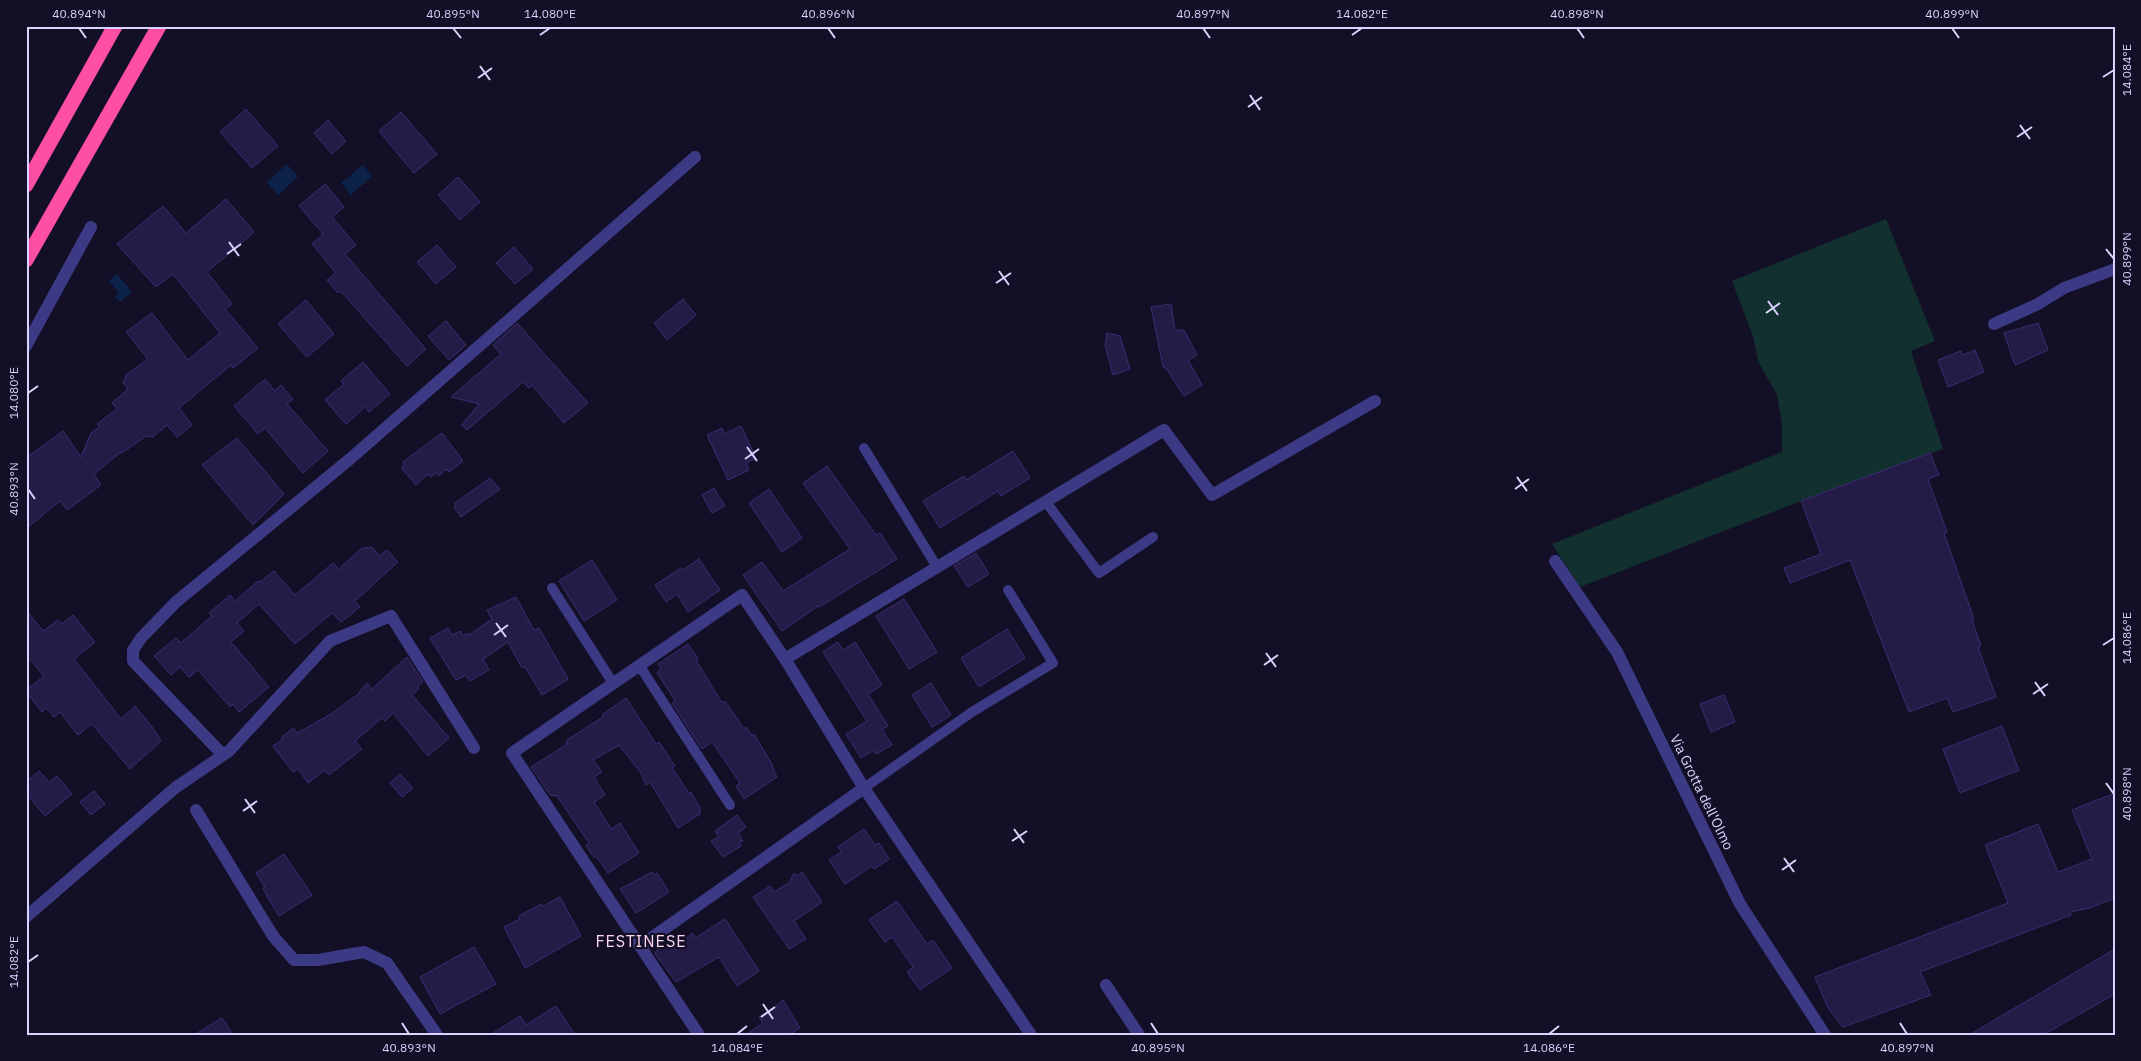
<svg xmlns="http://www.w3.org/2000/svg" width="2141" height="1061" font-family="'IBM Plex Sans',sans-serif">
	<rect width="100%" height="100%" fill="#130f26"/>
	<path fill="#12302f" d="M1886,219L1935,341L1911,351L1943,449L1824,492L1580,587L1552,544L1782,452V425L1777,395L1758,361L1753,336L1732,281Z"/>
	<path fill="#0c2248" d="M287,164L298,177L278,195L267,182Z
		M363,165L372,176L351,195L341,183Z
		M117,274L132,292L120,302L115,297L119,293L109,281Z"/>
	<path fill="#241b47" stroke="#3b2d73" d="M246,109L278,146L252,168L220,132Z
		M401,112L437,154L414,173L379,131Z
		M328,120L346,141L332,154L314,133Z
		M458,177L480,202L460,220L438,195Z
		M325,184L344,207L332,217L356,245L345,254L426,349L407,366L347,298L340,291L338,293L327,280L336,273L312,244L323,234L299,206Z
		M226,199L254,232L207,272L232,304L225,309L258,348L233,368L231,365L179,408L192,425L177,437L167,425L153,437L146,436L122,453L121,452L94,474L101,485L67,510L60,501L26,529V458L63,431L81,457L91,433L100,427L97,424L117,409L112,403L128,389L123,383L127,374L148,359L126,332L152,313L188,360L220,333L173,274L156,287L117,244L163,206L186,233Z
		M437,245L456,267L436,284L417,262Z
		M514,247L533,269L515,284L496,263Z
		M683,299L696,315L667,340L654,323Z
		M306,300L334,334L307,357L278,324Z
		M1171,304L1175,330H1184L1197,355L1188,360L1202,385L1184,396L1166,368L1163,367L1151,307Z
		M446,321L466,345L449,360L428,336Z
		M517,323L588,403L564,423L532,385L529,388L523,382L467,430L462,425L479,404L451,397L501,354L493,345Z
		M2038,323L2048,350L2015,365L2004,333Z
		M1107,333L1120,336L1130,369L1113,375L1105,345Z
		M1975,350L1984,372L1948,387L1938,360L1961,351L1962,355Z
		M363,362L390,394L369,412L365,407L346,424L325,400L344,384L341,381Z
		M265,379L275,391L281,385L293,399L287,404L328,451L303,473L265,428L258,434L234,406Z
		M741,426L756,458L746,463L749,470L728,480L707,435L722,428L724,434Z
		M442,433L463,461L449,472L446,469L439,476L436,473L431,477L428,474L416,485L402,469L404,461Z
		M237,438L284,494L253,525L202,465Z
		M1013,451L1030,478L1001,496L998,491L940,528L923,501L964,476L966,480Z
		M1930,453L1939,475L1928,479L1947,532L1944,533L1974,619L1972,620L1981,646L1978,647L1996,697L1953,712L1947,698L1909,712L1850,560L1790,583L1784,568L1821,554L1801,501Z
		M827,466L876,535L880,533L897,559L819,607L818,606L782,631L743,575L762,562L783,591L850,549L803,483Z
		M490,478L500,489L461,517L455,509V503Z
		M714,488L725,506L712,513L702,495Z
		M769,489L802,538L782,552L749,503Z
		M372,547L379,556L387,550L398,562L355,601L360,607L341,622L332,613L295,644L259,604L237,623L244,631L231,642L269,687L239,712L233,704L230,707L198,670L189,677L180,667L171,675L154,656L176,638L181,643L212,616L209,613L230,595L235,601L258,581L260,582L274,571L295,595L333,563L339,569L362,548Z
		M976,553L989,574L968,587L954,566Z
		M699,559L720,590L688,612L677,594L666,602L655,585L681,568L683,570Z
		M592,560L617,600L584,621L559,581Z
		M516,597L534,630L539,628L568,679L542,695L525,667L522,668L508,642L483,659L489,670L470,681L466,675L456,680L430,638L448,628L452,635L460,631L463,636L468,633L469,635L492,619L487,610Z
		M904,599L937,652L909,669L876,616Z
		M26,610L43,631L58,620L62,624L73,615L95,642L74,659L121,719L135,706L153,728L161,741L130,769L92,724L78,735L60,712L54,717L46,708L42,712L26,692V690L44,676L26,655Z
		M1007,629L1025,658L979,687L961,658Z
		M838,642L843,650L855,642L882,685L868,694L888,726L882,729L892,745L876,754L874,750L861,758L846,734L867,721L823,652Z
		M688,644L698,658L696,660L722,703L725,701L744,729L746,727L752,736L754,734L773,766L772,767L777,777L744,799L736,786L740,783L712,742L702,749L672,703L675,700L657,673L661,669L658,664Z
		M407,657L423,682L417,687L419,689L412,695L449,738L428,756L393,713L385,721L382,718L355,741L362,749L329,775L325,770L308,783L298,769L293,772L273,746L283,739L282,737L293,728L297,733L331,714L357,695L367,683L372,689Z
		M931,683L951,715L932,727L912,695Z
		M1724,695L1735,722L1711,732L1700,704Z
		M626,698L656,744L659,742L675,766L672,768L689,793L691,792L700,808V814L678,828L650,782L646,785L641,773L619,745L593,760L602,772L594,777L605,795L594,802L611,829L620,823L639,853L608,873L597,857H594L586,846L589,843L557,796L550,795L531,767L566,745L567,740L603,717L602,715Z
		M2002,726L2019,770L1960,793L1943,749Z
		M39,771L49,782L57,776L72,794L45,816L26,793V782Z
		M400,774L413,788L402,797L390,783Z
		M94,791L105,804L91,815L80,802Z
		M2115,793V898L2090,908L2070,912L2071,915L1920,972L1931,995L1843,1027L1828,1008L1815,977L2008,903L1985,845L2038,824L2058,872L2092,859L2072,810Z
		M737,815L746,827L738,833L743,841L739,842L741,846L723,857L711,841L719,837L715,831Z
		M864,829L875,845L879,843L889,859L874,869L872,866L845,884L829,860L841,852L838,847Z
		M284,854L312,895L279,916L268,898L263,888L265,887L256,873Z
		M652,872L654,875L657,873L669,892L636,913L620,889Z
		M802,872L822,902L794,921L806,939L789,949L753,897L770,886L774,892L789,883L794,873L797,876Z
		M560,897L581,936L525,968L504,927L520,919L519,916L541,904L543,906Z
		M897,901L927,944L933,940L952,968L920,990L907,972L913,967L892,937L885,942L869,920Z
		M725,919L759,971L737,986L719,957L676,982L655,954L656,951L679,937L682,941L693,933L695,938Z
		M474,947L496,984L440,1014L420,977Z
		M2115,949V994L2043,1035H1969Z
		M783,1000L800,1028L789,1035H745L763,1023L759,1017L774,1008Z
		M556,1006L575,1035H490L520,1016L526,1025Z
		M222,1018L233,1035H194Z"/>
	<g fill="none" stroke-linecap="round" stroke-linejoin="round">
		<path stroke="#3d3a85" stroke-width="10" d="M864,448L937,567
			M1046,502L1099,573L1153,537
			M552,588L613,683
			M639,665L730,805
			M864,788L972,712L1053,663L1008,590"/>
		<path stroke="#3d3a85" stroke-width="12" d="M1994,324L2038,304L2064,288L2115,269
			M26,346L91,227
			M1555,561L1617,652L1740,904L1825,1035
			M785,659L1164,430L1212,495L1375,401
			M223,755L133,661V650L141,638L176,602L350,459L695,157
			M196,810L273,936L294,960H318L364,952L387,963L437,1035
			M26,917L175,788L229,751L330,641L391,616L474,748
			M640,946L864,788
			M1106,985L1139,1035
			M699,1035L512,753L742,595L785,659L864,788L1031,1035"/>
		<path stroke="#ff4fa3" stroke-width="15" d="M26,185L115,26
			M26,260L159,26"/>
	</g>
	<path fill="none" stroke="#d9d4ff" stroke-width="2" d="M79,28L86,38M453,28L461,38M828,28L835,38M1203,28L1210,38M1577,28L1584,38M1952,28L1959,38M540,35L550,28M1352,35L1362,28M480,66L490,80M2103,77L2114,70M478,78L492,68M1250,95L1260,110M1248,107L1262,97M2020,125L2030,139M2017,137L2032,127M229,242L239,256M2106,249L2114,259M227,254L241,244M999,271L1009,285M996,283L1011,273M1768,301L1778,315M1766,313L1780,303M28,393L38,386M747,447L757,461M745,459L759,449M1517,477L1527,491M28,489L35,499M1515,489L1529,479M496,623L506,637M494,635L508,625M2103,645L2114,638M1266,653L1276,667M1264,665L1278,655M2035,682L2045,696M2033,694L2048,684M2106,783L2114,794M245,799L255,813M243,811L257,801M1014,829L1024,843M1012,841L1027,831M1784,858L1794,872M1782,870L1796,860M28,962L38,955M763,1004L773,1019M761,1017L775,1007M402,1023L409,1034M1151,1023L1158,1034M1900,1023L1907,1034M737,1034L747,1026M1549,1034L1559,1026"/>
	<g text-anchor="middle" stroke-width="4.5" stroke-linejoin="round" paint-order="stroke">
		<g font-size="14" fill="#d9d4ff" stroke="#130f26">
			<text transform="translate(1702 792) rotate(64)" y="5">Via Grotta dell'Olmo</text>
		</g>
		<g font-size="16" letter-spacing="1" fill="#ffd6f0" stroke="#130f26">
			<text x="641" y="947">FESTINESE</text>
		</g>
	</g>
	<rect width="2141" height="1061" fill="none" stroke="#130f26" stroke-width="55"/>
	<rect x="28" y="28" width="2086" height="1006" fill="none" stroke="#d9d4ff" stroke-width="2"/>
	<g font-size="12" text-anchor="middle" fill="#d9d4ff">
		<text x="79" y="18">40.894°N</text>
		<text x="453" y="18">40.895°N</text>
		<text x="550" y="18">14.080°E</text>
		<text x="828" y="18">40.896°N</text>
		<text x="1203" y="18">40.897°N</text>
		<text x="1362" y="18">14.082°E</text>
		<text x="1577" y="18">40.898°N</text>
		<text x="1952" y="18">40.899°N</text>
		<text transform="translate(2127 70) rotate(-90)" y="4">14.084°E</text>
		<text transform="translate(2127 259) rotate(-90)" y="4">40.899°N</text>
		<text transform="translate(14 393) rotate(-90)" y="4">14.080°E</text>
		<text transform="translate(14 489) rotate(-90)" y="4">40.893°N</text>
		<text transform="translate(2127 638) rotate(-90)" y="4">14.086°E</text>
		<text transform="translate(2127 794) rotate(-90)" y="4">40.898°N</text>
		<text transform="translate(14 962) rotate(-90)" y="4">14.082°E</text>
		<text x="409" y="1052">40.893°N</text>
		<text x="737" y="1052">14.084°E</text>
		<text x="1158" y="1052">40.895°N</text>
		<text x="1549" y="1052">14.086°E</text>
		<text x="1907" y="1052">40.897°N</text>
	</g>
</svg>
